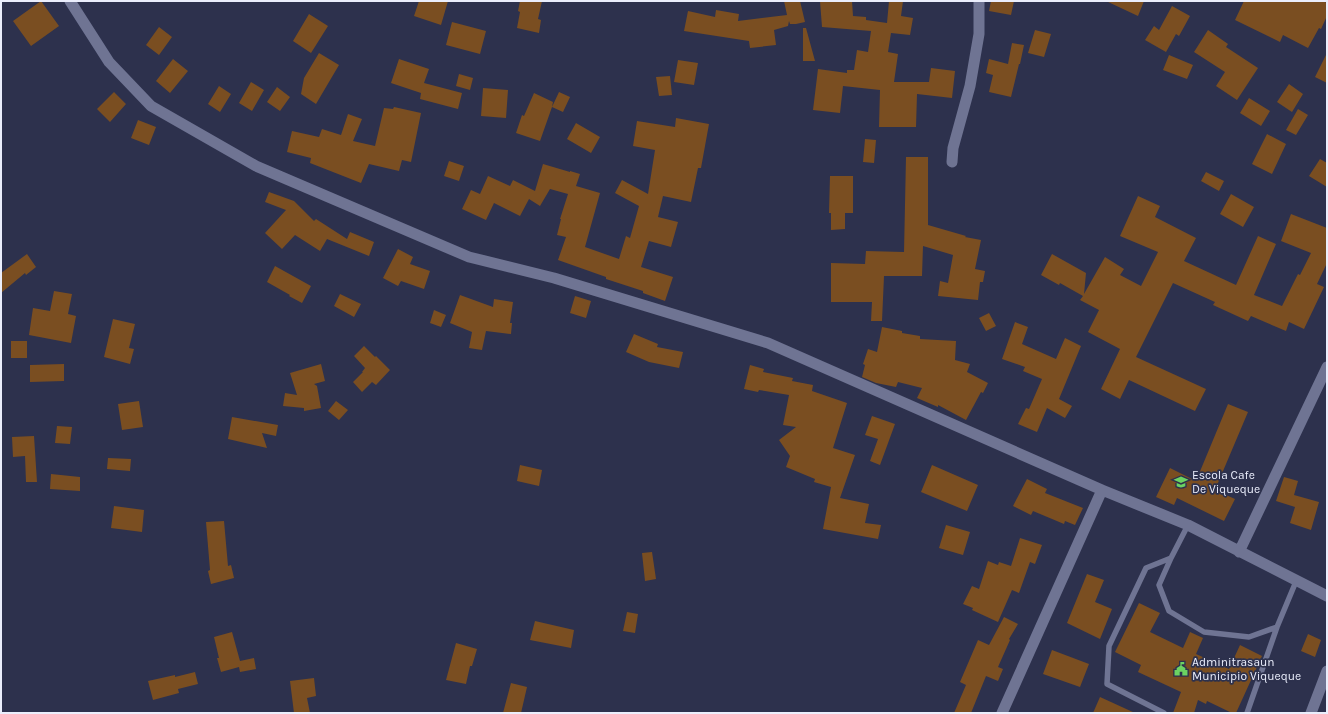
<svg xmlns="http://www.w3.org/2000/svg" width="1328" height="714" font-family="Karla,sans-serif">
	<rect width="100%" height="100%" fill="#2d314d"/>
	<path fill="#7a4e21" d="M41,1L59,26L31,46L13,21Z
		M419,1H448L441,25L414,16Z
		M520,1H542L538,19L541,20L539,33L517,28L520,12L518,11Z
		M784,1H800L805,22L796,24H790L789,21L788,26L774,30L776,45L750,48L749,41L684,31L688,11L715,17L716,10L739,14L738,21L787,15Z
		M820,1H852L853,16L866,17V20L887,23L889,1H903L901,16L913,18L910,35L891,33L888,52L898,54L894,82H929L931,68L955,71L952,98L917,94L916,127H879L880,90L843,86L840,113L813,110L818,69L847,73V70H854L857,50L868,52L871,31L822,27Z
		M991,1H1014L1011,15L989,11Z
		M1106,1H1144L1138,16Z
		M1244,1H1323L1327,3V16L1321,29L1319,28L1308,48L1283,35L1280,42L1235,20Z
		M1172,6L1190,16L1179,36L1176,34L1166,52L1145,40L1154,26L1159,30Z
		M309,14L328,26L311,53L293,41Z
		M452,22L486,31L480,54L446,45Z
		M159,27L172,37L159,55L146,45Z
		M803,28H806L815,61H803Z
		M1035,30L1051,34L1044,57L1028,53Z
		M1208,30L1228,44L1226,47L1258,68L1237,100L1216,86L1225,72L1194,52Z
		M1012,43L1024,45L1020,64H1019L1011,97L989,92L993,75L986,73L989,59L1008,64Z
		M319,53L339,65L316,104L301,94L304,78Z
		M1327,53V83L1315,77Z
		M1169,55L1193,65L1187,79L1163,70Z
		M173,59L188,71L170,93L156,81Z
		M399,59L429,69L424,83L462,93L458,109L420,99L421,93L391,83Z
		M678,60L698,63L694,85L674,82Z
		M459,74L473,78L470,90L456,86Z
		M670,76L672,95L659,96L656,77Z
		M251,82L264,90L252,111L239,103Z
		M1289,84L1303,94L1292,112L1277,102Z
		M219,86L231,94L220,112L208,104Z
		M277,87L290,97L280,111L267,102Z
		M483,88L508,90L506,118L481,116Z
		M114,92L126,104L110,122L97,109Z
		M559,92L570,97L563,112L552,107L540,141L516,133L522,115L524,116L534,93L553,102L552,107Z
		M1249,98L1270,111L1261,126L1240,113Z
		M394,107L421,113L411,162L402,160L399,171L369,164L361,183L310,163L311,158L287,152L292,131L319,137L322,129L341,135L348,114L362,119L353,141L375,146L384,108L393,109Z
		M1298,109L1308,115L1296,135L1286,130Z
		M676,118L709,124L701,168H698L691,202L663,196L658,217L678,222L671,247L649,241L641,267L673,277L665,301L643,293V291L606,279V277L558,260L566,237L557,235L561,219H560L568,194L550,189L540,206L529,199L520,216L494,203L486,220L462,209L471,190L480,194L488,176L510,186L513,180L535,191L543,164L570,172V171L580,174L576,186L600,193L585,247L619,259L626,236L630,238L639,206L615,193L622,180L648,194L655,150L633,146L637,121L675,127Z
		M138,120L156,127L149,145L131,138Z
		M576,123L600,137L591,153L567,139Z
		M1267,134L1286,144L1272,174L1252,164Z
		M865,139L876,140L874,163L863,162Z
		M906,157H928V225L966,236L965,237L981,240L975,269L985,271L983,282H980L978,300L938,296L940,281L948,283L953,255L923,246L922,276H884L882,321H871L872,302H831V263L865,264L866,251L904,252Z
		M1320,159L1327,163V187L1309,176Z
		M449,161L464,166L459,181L444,176Z
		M1206,172L1224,181L1219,191L1201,181Z
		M830,176H853V213H845V229L831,230V213H829Z
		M269,192L294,201L314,221L316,219L347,239L350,232L374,242L369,256L327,239L320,251L295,235L282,249L265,233L286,210L265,202Z
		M1231,194L1254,207L1243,227L1220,214Z
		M1138,196L1160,206L1155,217L1196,238L1184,261L1236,285L1258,236L1276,244L1254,295L1282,306L1298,274L1300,275L1311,253L1281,241L1291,214L1327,228V263L1317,284L1324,287L1304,329L1289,322L1286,331L1251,316L1248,321L1213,305L1215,302L1173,283L1136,357L1206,389L1195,411L1129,380L1120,399L1101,389L1120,349L1088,332L1099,310L1080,300L1083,296L1060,283L1059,285L1041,275L1052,254L1086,273L1084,294L1105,257L1124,269L1120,275L1141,286L1158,252L1120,236Z
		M398,249L413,257L410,264L430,271L424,289L401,281L398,286L383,278Z
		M27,254L36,267L26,275L25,273L1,293V273Z
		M275,266L311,286L302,303L289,296L290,295L267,282Z
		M54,291L72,294L68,314L76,316L71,343L29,335L33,308L50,311Z
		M340,294L361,304L354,317L334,306Z
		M460,295L493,307L494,299L513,302L510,323H512L511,334L486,331L482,350L469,348L472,332L450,323Z
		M575,296L591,301L586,318L570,313Z
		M434,310L446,315L441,327L430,323Z
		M989,313L996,326L986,331L979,318Z
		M113,319L135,324L129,348L134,349L130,364L104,357Z
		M1015,322L1028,327L1022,344L1056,359L1065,338L1081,346L1059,399L1072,406L1065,418L1047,408L1037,432L1018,424L1026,408L1029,409L1042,379L1023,371L1025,367L1002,359Z
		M882,327L902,331V333L920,336V339L956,341L955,360L970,364L967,372L988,383L983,393L981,392L966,420L938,405V407L917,398L922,388L898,382L896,387L876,383L862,377L865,365L863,364L868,349L877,352Z
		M634,334L658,344L657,347L683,352L679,368L649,362L626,352Z
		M11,341H27V358H11Z
		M364,346L375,357L376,356L390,370L376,385L372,382L362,392L353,382L363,372H362L365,368L354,356Z
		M64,364V381L30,382V365Z
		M321,364L325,381L314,384L317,386L321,408L304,411V408L283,406L285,393L297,395L290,373Z
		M750,365L764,369L763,372L793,378L792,381L813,385L812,391L847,403L833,448L855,455L840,498L869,504L865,523L881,525L878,539L823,529L831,487L814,482L815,479L786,467L790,456L779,440L796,427L783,425L789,395L759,390L758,392L744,389Z
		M139,401L143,427L122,430L118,404Z
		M336,401L348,410L339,420L328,411Z
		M1228,404L1248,412L1215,490L1235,499L1224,521L1177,498L1174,505L1156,497L1170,468L1196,481Z
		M872,416L895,424L880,465L870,461L878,439L865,435Z
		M232,417L278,425L276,436L262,433L267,448L228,439Z
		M57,426L72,427L70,444L55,443Z
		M34,436L37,482H26L25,456L13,457L12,437Z
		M108,458L131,459L130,471L107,469Z
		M520,465L542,470L539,486L517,481Z
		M932,465L978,485L967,511L921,492Z
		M51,474L80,477V491L50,489Z
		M1284,477L1298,481L1294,495L1319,502L1311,530L1290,523L1295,507L1276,501Z
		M1027,479L1047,489L1045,493L1083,508L1075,525L1065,521L1064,524L1033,511L1031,515L1013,506Z
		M114,506L144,510L142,532L111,528Z
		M224,521L228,566L231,565L234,578L211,584L208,571L210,570L206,522Z
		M946,525L970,532L963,555L939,548Z
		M1020,538L1042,545L1035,564L1030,562L1019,593L1012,590L998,622L972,610L973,608L963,604L972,586L979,589L988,561L998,565L999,562L1011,566Z
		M652,552L656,579L645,581L642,553Z
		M1087,574L1104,580L1095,602L1112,609L1100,639L1067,623Z
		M1139,603L1160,613L1150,632L1183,648L1190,632L1203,638L1196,654L1229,669L1240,645L1262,656L1236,713H1232L1207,701L1206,704L1198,700L1194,713H1173L1181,692L1138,672L1141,665L1115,652Z
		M627,612L638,614L635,633L623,631Z
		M1004,617L1018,624L1009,639L1010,640L998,667L1003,669L998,681L986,676L971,713H954L966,685L960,682L978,640L989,645Z
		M535,621L574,630L571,648L530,640Z
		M232,632L240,661L254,658L256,669L240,672L239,667L221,672L217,658H219L214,637Z
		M1308,634L1321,640L1315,657L1301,651Z
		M456,643L477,649L472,666H470L466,684L446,680Z
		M1052,650L1089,664L1080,687L1043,674Z
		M195,672L198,684L178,689L179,693L153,700L148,681L175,675V677Z
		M314,678L316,696L307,698L310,713H294L290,681Z
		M511,683L527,687L521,713H503Z
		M1100,697L1135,713H1093Z"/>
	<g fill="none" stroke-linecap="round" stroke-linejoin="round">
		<path stroke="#6f7493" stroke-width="5.5" d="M1171,558L1159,585L1169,611L1204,632L1249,637L1277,627
			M1164,713L1107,684L1109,646L1146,568L1171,558L1188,525
			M1247,713L1277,627L1297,579"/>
		<path stroke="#6f7493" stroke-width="11" d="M70,1L109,62L151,106L256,166L469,257L554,278L768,343L1102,490L1188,525L1327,596
			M952,162L953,148L970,86L979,34V1
			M1239,552L1327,367
			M1002,713L1102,490
			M1311,713L1327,671"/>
	</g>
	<defs>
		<g id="school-bare" transform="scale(1.08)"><path d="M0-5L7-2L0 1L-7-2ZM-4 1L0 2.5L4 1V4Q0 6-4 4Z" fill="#6cd362" stroke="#2d314d" stroke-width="2.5" paint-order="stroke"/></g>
		<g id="civic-bare" transform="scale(1.08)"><path d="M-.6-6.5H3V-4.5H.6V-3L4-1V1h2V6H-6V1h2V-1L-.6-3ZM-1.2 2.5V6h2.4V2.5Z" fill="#6cd362" stroke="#2d314d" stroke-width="2.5" paint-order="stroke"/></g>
	</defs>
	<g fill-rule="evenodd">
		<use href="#school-bare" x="1181" y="482"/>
		<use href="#civic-bare" x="1181" y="669"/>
	</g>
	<g text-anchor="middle" stroke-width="3.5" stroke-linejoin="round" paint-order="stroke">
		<g font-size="12" fill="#ebeefc" stroke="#2d314d" text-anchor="start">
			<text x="1192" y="479">Escola Cafe<tspan x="1192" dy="14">De Viqueque</tspan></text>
			<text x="1192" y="666">Adminitrasaun<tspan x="1192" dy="14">Municipio Viqueque</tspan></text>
		</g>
	</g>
	<rect width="1328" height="714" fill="none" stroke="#ebeefc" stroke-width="4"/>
</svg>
